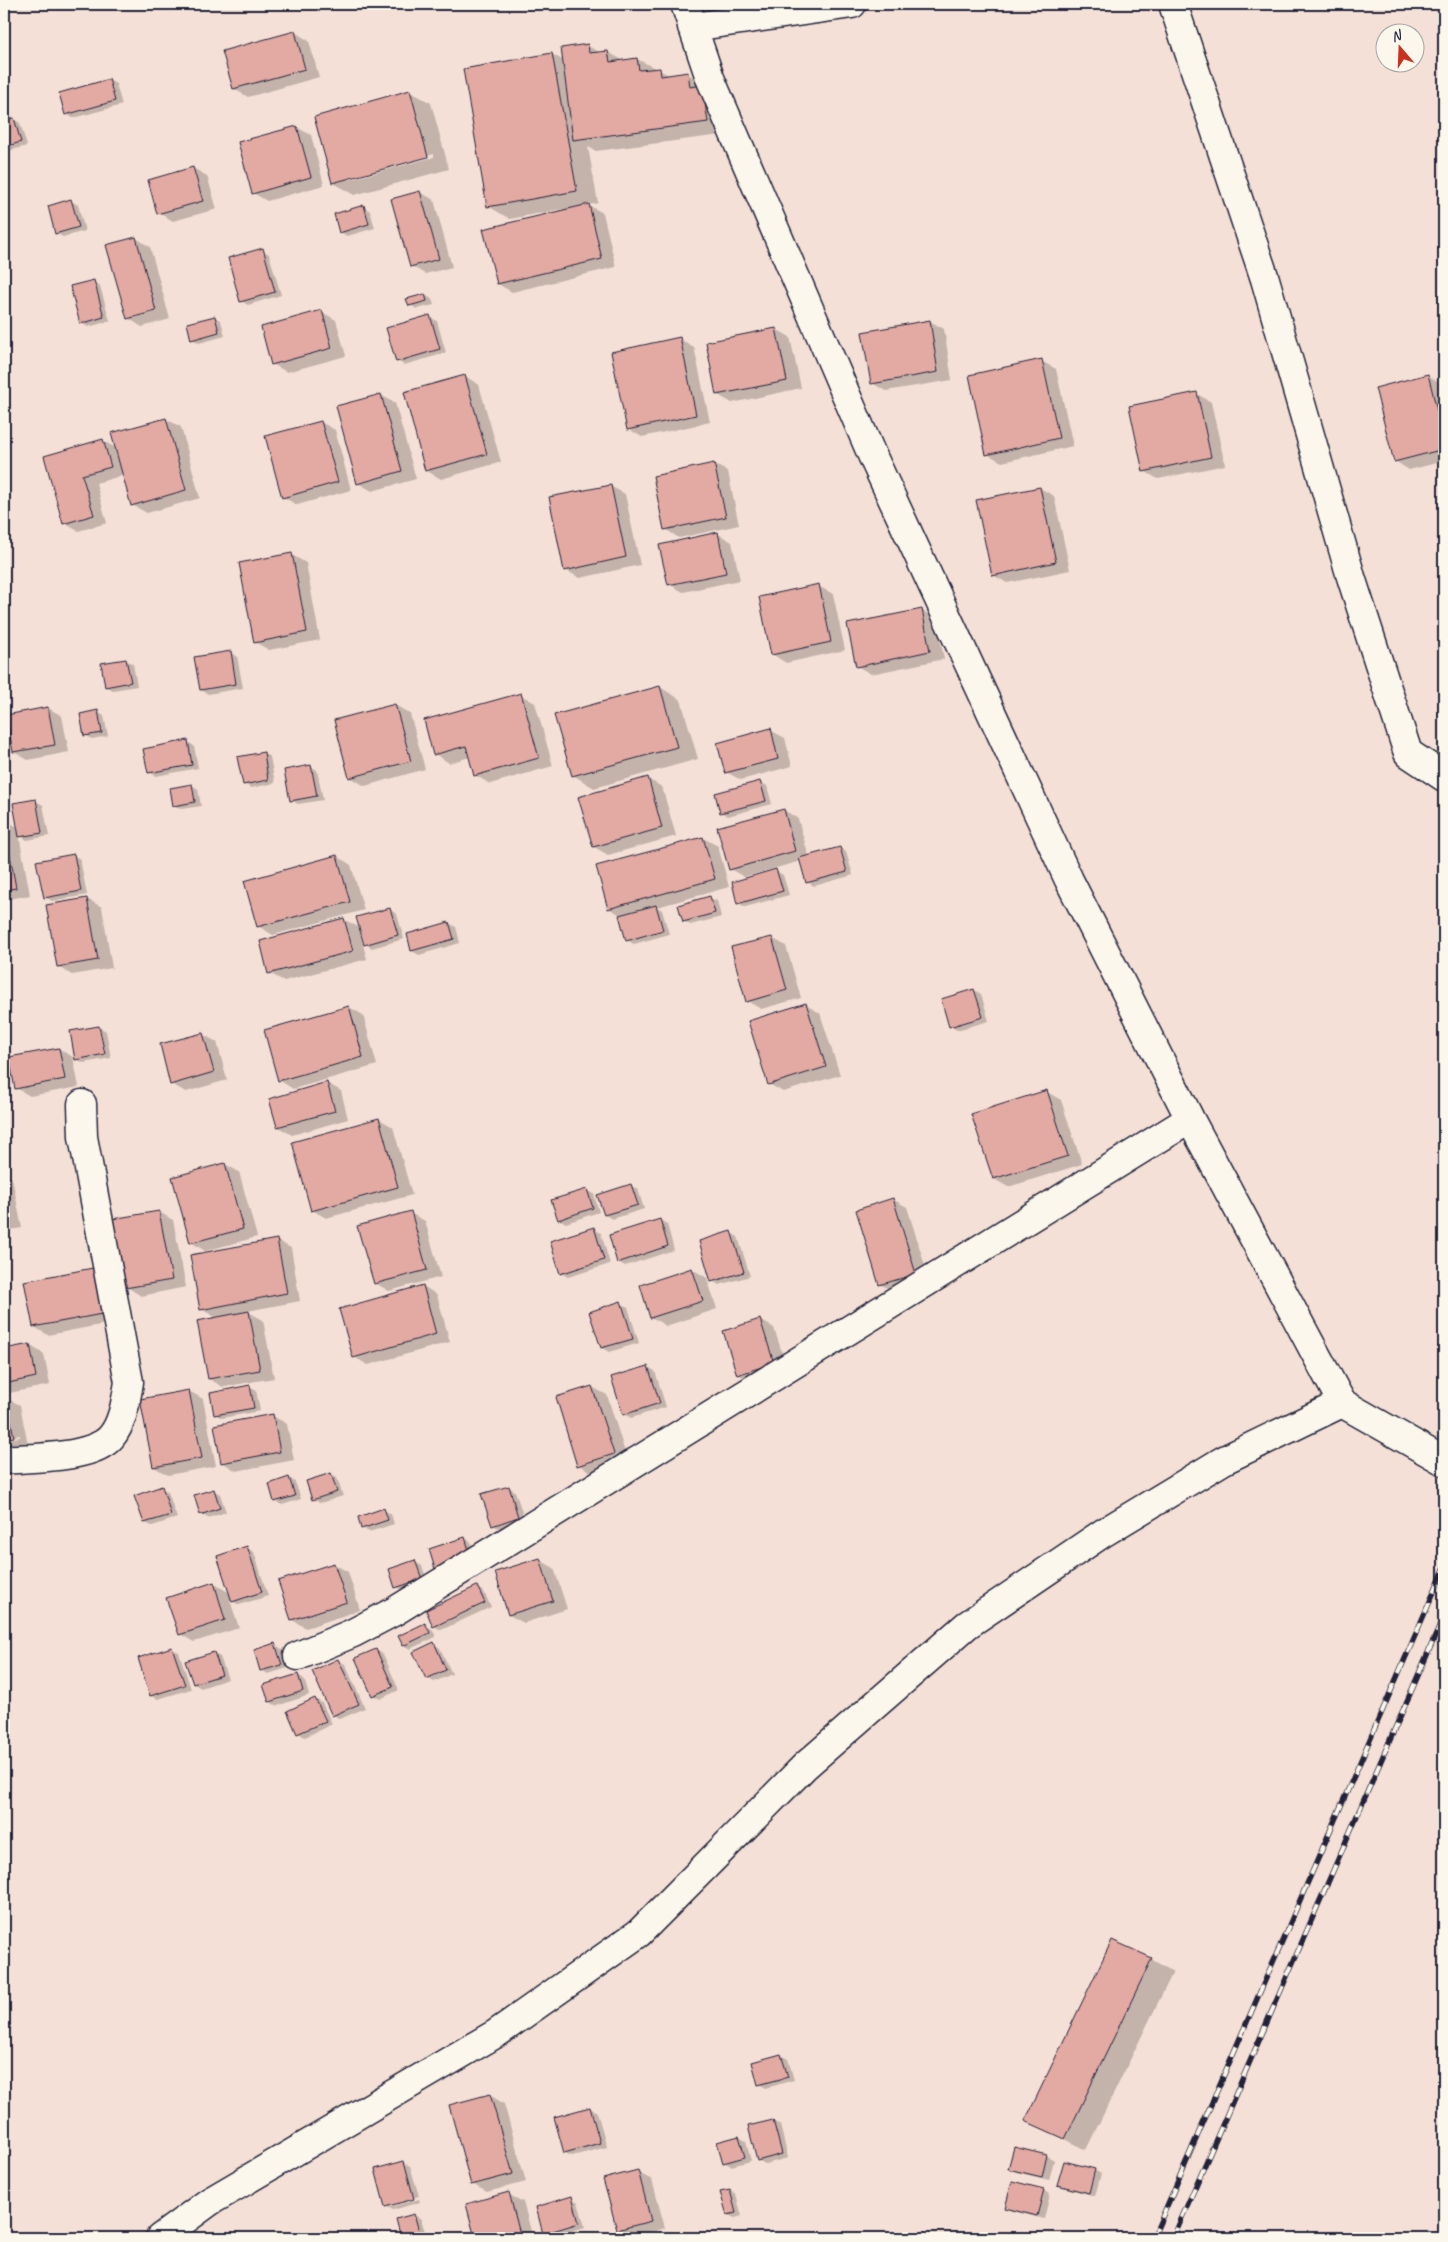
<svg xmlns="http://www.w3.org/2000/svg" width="1448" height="2242" font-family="Caveat,sans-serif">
	<rect width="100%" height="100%" fill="#f4e0d6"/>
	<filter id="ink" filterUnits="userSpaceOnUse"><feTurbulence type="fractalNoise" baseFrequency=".02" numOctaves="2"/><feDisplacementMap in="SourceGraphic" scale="10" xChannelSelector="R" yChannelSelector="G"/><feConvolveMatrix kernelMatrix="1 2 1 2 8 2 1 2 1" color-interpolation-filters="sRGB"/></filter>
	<g filter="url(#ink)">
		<path fill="#0003" fill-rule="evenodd" d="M295,32L309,41L319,77L248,97L234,89Z
			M588,46L601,53L608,52L624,61L637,59L671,76L688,74L709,86L729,134L596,151L588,147L598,203L588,205L603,213L616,267L512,292L498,284L563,211L562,209L510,219L488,206L552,54L564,61Z
			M4,59L8,73L4,74Z
			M109,80L116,84L122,105L73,118L66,114Z
			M409,91L431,103L449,169L354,195L333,183ZM434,154V157L348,180V178Z
			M14,119L20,123L27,146L4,152V122Z
			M296,127L311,135L324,185L267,201L253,193Z
			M193,168L207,176L217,209L173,221L159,213Z
			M420,192L434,200L452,267L425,274L411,266Z
			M71,201L78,205L85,231L63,237L56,233Z
			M363,207L370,211L375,228L347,236L340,232Z
			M136,238L150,247L170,319L142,327L128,318Z
			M262,250L269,254L281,295L248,305L241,301Z
			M94,282L100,286L110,321L88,327L81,323Z
			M425,295L432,299L434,305L417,309L410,305L408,300Z
			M322,312L336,320L346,356L287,372L272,364Z
			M215,317L221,321L225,336L199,343L192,339Z
			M430,317L437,321L446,353L404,365L397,361Z
			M930,321L944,329L952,380L886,391L872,383Z
			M776,329L790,337L801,388L732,403L718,395Z
			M680,339L694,347L710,422L642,437L628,429Z
			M1041,361L1056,369L1073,446L1002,462L987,454Z
			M465,376L479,385L501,462L441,479L427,471Z
			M1428,376L1443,384L1444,391V461L1409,470L1395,461Z
			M1197,394L1211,402L1225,465L1158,479L1144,471Z
			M381,395L395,403L416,479L372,491L358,483Z
			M4,406L7,419L4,420Z
			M166,419L181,427L200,498L147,513L132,505L124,475L96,483L107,523L78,531L64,523L45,457L103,441L116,448Z
			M321,422L335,430L351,490L297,505L283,497Z
			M714,464L728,472L739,525L679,538L665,529Z
			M610,486L625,494L640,565L580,578L565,570Z
			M1040,488L1054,496L1070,570L1007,583L993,575Z
			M718,534L732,542L740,580L683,592L669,584Z
			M292,555L306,563L320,640L269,650L255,642Z
			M818,586L833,594L845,650L786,663L772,654Z
			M921,610L936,618L944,659L871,674L857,666Z
			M230,652L237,656L243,688L208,694L201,690Z
			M126,660L133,664L137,686L113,690L106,686Z
			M660,687L681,700L698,759L594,788L573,775Z
			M521,695L535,703L553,766L490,784L475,775L470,757L449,763L435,754Z
			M395,705L410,714L425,769L365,786L350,777Z
			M48,708L62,716L69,752L28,760L14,752Z
			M98,712L104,716L108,736L92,739L85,735Z
			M770,730L785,738L792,766L741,780L726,772Z
			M188,742L194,746L198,768L156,776L149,772Z
			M263,753L270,757L275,783L251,788L244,784Z
			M310,766L317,770L323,800L298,804L291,800Z
			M648,779L662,787L676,836L608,855L594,847Z
			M760,782L767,786L772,804L728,816L721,812Z
			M192,785L198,789L201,806L181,809L174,805Z
			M36,801L43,805L49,836L27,840L19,835L30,895L4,900V819L19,828Z
			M784,810L798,819L809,857L840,848L846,852L853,875L814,886L807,882L801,861L744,877L730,869Z
			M703,838L718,846L729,887L657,907L662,910L669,934L634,944L627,940L622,916L609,908Z
			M73,855L80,859L87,895L52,901L45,897Z
			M337,856L351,865L364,910L273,935L258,926Z
			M776,871L783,875L789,895L745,907L739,903Z
			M710,898L717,901L721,917L690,925L684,921Z
			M87,899L102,907L112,968L72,975L58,967L48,906Z
			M390,910L397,914L404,939L372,948L365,944Z
			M343,919L358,927L367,959L284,981L269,973Z
			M449,923L456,927L460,943L419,955L412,951Z
			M772,938L786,946L801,998L761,1009L747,1001Z
			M974,990L981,994L989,1021L957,1030L951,1026Z
			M806,1005L820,1013L840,1075L783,1092L769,1084Z
			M349,1007L363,1015L377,1065L293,1089L279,1080Z
			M99,1027L106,1031L111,1058L83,1063L76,1059Z
			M202,1034L217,1042L227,1080L186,1092L171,1084Z
			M59,1049L73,1057L79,1087L30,1096L16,1088Z
			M327,1083L341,1091L348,1119L292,1135L278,1127Z
			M1047,1092L1061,1100L1082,1164L1008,1187L994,1179Z
			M379,1119L393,1127L412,1195L326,1218L312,1210Z
			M225,1164L239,1172L257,1237L205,1251L191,1242Z
			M4,1173L12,1178L22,1228L4,1231Z
			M631,1185L638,1189L644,1209L612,1219L605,1215Z
			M587,1190L594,1194L599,1212L566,1223L559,1219Z
			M892,1199L907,1207L930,1282L895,1292L880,1284Z
			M159,1212L173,1220L186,1287L141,1296L127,1287Z
			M410,1213L425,1221L441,1277L389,1291L375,1283Z
			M660,1220L667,1224L674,1250L625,1266L618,1262Z
			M594,1229L601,1233L610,1264L568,1277L561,1273Z
			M731,1233L738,1237L750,1276L719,1285L713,1281Z
			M276,1240L291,1248L300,1301L247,1311L263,1320L274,1378L223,1387L209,1379L217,1318L201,1309Z
			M93,1269L107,1277L115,1322L48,1335L34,1327Z
			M692,1269L707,1278L717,1309L666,1326L651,1317Z
			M423,1286L437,1295L450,1342L368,1365L354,1357Z
			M621,1303L628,1307L639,1343L609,1352L602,1348Z
			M760,1320L774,1328L788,1371L753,1382L738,1374Z
			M29,1345L44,1354L50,1385L4,1394V1350Z
			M648,1367L655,1371L666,1407L631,1418L624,1414Z
			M249,1386L256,1390L260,1411L222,1418L215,1414Z
			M592,1387L607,1395L628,1462L593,1473L579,1465Z
			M189,1391L203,1399L216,1466L168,1475L154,1467Z
			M4,1397L20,1405L28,1445L4,1450V1440L20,1437V1435L4,1438Z
			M273,1416L287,1424L294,1460L236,1471L222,1462Z
			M331,1475L337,1478L343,1496L320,1503L313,1499Z
			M289,1478L295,1482L301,1499L282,1505L276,1501Z
			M509,1487L515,1491L525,1521L500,1529L493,1525Z
			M161,1488L168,1492L177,1518L152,1526L145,1523Z
			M213,1490L220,1494L226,1512L208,1518L201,1514Z
			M384,1510L391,1514L394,1524L369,1532L362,1528Z
			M465,1538L471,1542L477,1561L443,1572L436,1568Z
			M247,1548L254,1552L268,1596L239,1605L230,1600L239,1628L194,1642L180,1634L213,1583L230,1593Z
			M540,1560L554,1568L567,1609L524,1623L509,1615Z
			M415,1562L422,1566L428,1582L403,1591L396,1587Z
			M334,1564L348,1572L360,1610L306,1628L292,1620Z
			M477,1588L484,1592L491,1607L441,1630L434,1626Z
			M425,1625L432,1629L436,1637L410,1649L403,1645Z
			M434,1644L440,1648L452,1674L434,1682L427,1678Z
			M275,1645L282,1649L288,1668L268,1674L261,1670Z
			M172,1649L179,1652L191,1689L158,1699L151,1696Z
			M376,1650L383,1654L399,1690L380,1699L373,1695Z
			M213,1653L220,1657L228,1679L201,1688L194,1684Z
			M338,1660L345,1664L365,1708L340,1719L333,1715Z
			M298,1675L304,1679L309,1695L277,1706L270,1702Z
			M315,1699L322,1703L332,1724L305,1737L298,1733Z
			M1151,1959L1173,1972L1086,2150L1027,2120Z
			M781,2055L788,2059L794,2080L766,2088L759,2084Z
			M490,2095L504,2104L526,2182L487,2192L472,2184Z
			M590,2108L597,2112L607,2147L572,2156L565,2153Z
			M773,2121L780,2125L788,2158L765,2164L758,2160Z
			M739,2137L746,2141L751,2161L731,2166L724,2162Z
			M1015,2149L1047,2156L1054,2160L1049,2180L1016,2172L1010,2168Z
			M403,2162L410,2166L419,2196L390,2204V2207L419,2199L420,2202L393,2210L386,2206Z
			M1094,2170L1101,2174L1095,2196L1066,2188L1059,2184Z
			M637,2172L652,2180L665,2228L632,2238L618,2230Z
			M1013,2183L1044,2190L1050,2194L1044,2219L1013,2211L1006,2208Z
			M730,2191L736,2195L742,2216L735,2218L728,2215Z
			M508,2194L523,2202L533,2238H477L468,2205Z
			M571,2198L578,2202L585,2227L551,2237L544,2233Z
			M414,2215L421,2219L427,2238H402L397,2219Z"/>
		<path fill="#e3a9a3" stroke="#22223b" d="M295,31L305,69L233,89L222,51Z
			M588,44L589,53L608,51L610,62L637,58L639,70L660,68L661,76L688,72L690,87L702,85L708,122L573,140L561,48Z
			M552,53L577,191L487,207L463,69Z
			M109,79L115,101L65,115L59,93Z
			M410,90L428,157L332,183L314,117Z
			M14,118L21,142L4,147V120Z
			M297,126L311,177L252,194L238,142Z
			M193,167L203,201L157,214L148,180Z
			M420,191L439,259L410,267L391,199Z
			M71,199L79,227L55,234L48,206Z
			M589,204L602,259L497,284L483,229Z
			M364,205L369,224L339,233L334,214Z
			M136,237L156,311L127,319L106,245Z
			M263,248L275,292L240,302L228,258Z
			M94,280L104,317L80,324L70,286Z
			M425,294L427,301L409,306L406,299Z
			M322,310L332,348L271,365L261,327Z
			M430,315L440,349L396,362L386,328Z
			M215,316L219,332L191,340L187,323Z
			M930,320L938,372L871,384L862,332Z
			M776,328L787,381L716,395L706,342Z
			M680,337L696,415L627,430L611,352Z
			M1042,359L1059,438L986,455L969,375Z
			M1428,374L1444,439V449L1394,462L1375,388Z
			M465,375L487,454L425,471L404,392Z
			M1197,392L1211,457L1143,472L1129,406Z
			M381,394L402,471L357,484L336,406Z
			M166,418L186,490L131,506L111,433Z
			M321,421L338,482L282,498L265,436Z
			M103,439L111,467L82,475L94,515L63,524L44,456Z
			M714,463L726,517L664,530L653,476Z
			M611,485L626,557L564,571L549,497Z
			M1040,487L1056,562L992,576L976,500Z
			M718,532L726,573L668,585L659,545Z
			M292,553L307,632L254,643L239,563Z
			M819,584L831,642L771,655L759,597Z
			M922,609L930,651L856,667L847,624Z
			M231,651L236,684L200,690L194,657Z
			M126,659L131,682L105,687L101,663Z
			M660,686L677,747L572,776L554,715Z
			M521,693L539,758L474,776L466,746L433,755L424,720Z
			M395,704L411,761L349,778L334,720Z
			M48,707L55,745L13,752L6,715Z
			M98,710L102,733L84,736L80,714Z
			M771,728L778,759L725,773L717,743Z
			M188,740L192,765L148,773L143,749Z
			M264,752L268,780L243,785L237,757Z
			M311,765L317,796L290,801L284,770Z
			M648,777L662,828L593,847L578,797Z
			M760,781L766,801L720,813L715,793Z
			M192,784L195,802L173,806L170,788Z
			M36,799L42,833L19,837L13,803Z
			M784,809L795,851L729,870L717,827Z
			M4,822L16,888L4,890Z
			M703,837L715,879L608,909L596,866Z
			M840,847L847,872L806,883L799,858Z
			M74,854L81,891L44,898L36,861Z
			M337,855L350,902L257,927L244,881Z
			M776,869L783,891L737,904L732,882Z
			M710,896L715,913L683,922L678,905Z
			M87,898L98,960L57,967L46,905Z
			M656,905L663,930L626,941L619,915Z
			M390,908L398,935L364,945L356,917Z
			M344,918L353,951L268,974L260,941Z
			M449,922L454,939L411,951L407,934Z
			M772,937L787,990L746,1002L731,947Z
			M974,989L983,1017L949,1027L941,999Z
			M806,1003L826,1067L768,1085L748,1021Z
			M349,1006L363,1057L278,1081L264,1030Z
			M99,1026L105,1054L75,1060L70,1031Z
			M203,1033L214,1072L170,1085L160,1044Z
			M59,1048L65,1079L15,1089L9,1057Z
			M327,1082L335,1111L277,1127L269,1099Z
			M1047,1090L1068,1156L993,1179L971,1114Z
			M379,1118L398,1187L311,1211L292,1142Z
			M225,1163L243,1229L190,1243L172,1177Z
			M631,1184L638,1205L604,1215L597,1195Z
			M587,1189L593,1208L558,1220L551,1200Z
			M4,1198L8,1220L4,1221Z
			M893,1198L916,1274L879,1285L856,1210Z
			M159,1211L172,1280L125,1288L112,1219Z
			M411,1211L427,1270L374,1284L357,1226Z
			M660,1219L668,1246L617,1263L609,1235Z
			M594,1227L604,1260L560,1274L550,1241Z
			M731,1231L744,1272L711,1282L699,1241Z
			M277,1239L287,1293L200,1310L190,1255Z
			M93,1268L102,1314L33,1327L24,1281Z
			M692,1268L703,1301L650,1318L640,1285Z
			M423,1285L436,1334L353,1358L339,1309Z
			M621,1301L633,1339L601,1348L589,1312Z
			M249,1311L260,1370L208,1379L197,1321Z
			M760,1319L774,1363L737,1375L723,1331Z
			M30,1344L36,1377L4,1384V1349Z
			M648,1366L660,1403L623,1415L611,1377Z
			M250,1385L254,1408L214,1415L210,1393Z
			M592,1386L614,1454L577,1466L556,1397Z
			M189,1390L202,1458L153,1467L140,1399Z
			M4,1396H6L14,1437L4,1439Z
			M273,1414L280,1452L221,1463L214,1425Z
			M331,1473L337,1492L312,1500L306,1481Z
			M289,1477L295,1496L274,1502L269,1484Z
			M162,1486L171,1515L144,1523L134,1496Z
			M509,1486L518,1517L492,1526L481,1494Z
			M214,1489L220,1508L200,1515L194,1495Z
			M384,1508L388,1520L361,1529L358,1517Z
			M465,1537L471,1557L435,1569L429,1549Z
			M247,1546L262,1592L232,1602L217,1556Z
			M540,1558L553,1601L508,1615L495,1572Z
			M415,1560L422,1579L395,1588L389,1569Z
			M334,1563L347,1602L291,1620L278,1581Z
			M214,1582L225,1620L179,1635L166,1598Z
			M477,1586L485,1603L433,1627L426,1610Z
			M425,1623L430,1633L403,1646L398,1636Z
			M434,1642L446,1670L426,1679L413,1652Z
			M275,1643L282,1665L260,1671L254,1650Z
			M172,1647L185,1685L150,1696L138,1658Z
			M376,1649L393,1687L372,1696L355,1658Z
			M214,1652L222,1675L193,1684L185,1661Z
			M338,1659L359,1704L332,1716L312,1671Z
			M298,1674L303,1691L269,1702L263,1685Z
			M315,1698L326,1721L297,1734L287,1711Z
			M1112,1940L1152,1958L1065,2139L1025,2121Z
			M781,2054L788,2077L758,2085L752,2062Z
			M490,2094L513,2174L471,2185L449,2105Z
			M590,2107L600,2143L564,2153L554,2117Z
			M773,2120L782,2154L757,2161L748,2126Z
			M739,2136L745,2157L723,2163L717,2142Z
			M1014,2147L1047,2155L1042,2177L1008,2169Z
			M404,2161L414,2199L385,2207L375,2169Z
			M1064,2161L1095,2169L1089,2193L1057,2185Z
			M638,2170L651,2221L617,2230L603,2179Z
			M1012,2181L1044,2189L1037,2216L1005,2208Z
			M730,2190L736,2213L727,2215L720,2192Z
			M509,2192L521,2238H475L466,2204Z
			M572,2196L579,2223L543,2234L536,2207Z
			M414,2214L421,2238H401L396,2219Z"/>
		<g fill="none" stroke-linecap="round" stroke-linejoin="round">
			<g stroke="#22223b" stroke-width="31">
				<path id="minor" d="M1173,4L1265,279L1351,577L1408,753L1444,777
					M692,27L852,4
					M1342,1403L1444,1461
					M4,1460C32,1457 92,1459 111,1437C123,1423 126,1400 129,1382L83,1137L82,1104
					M298,1656L353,1633L395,1611L1190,1119
					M160,2238L209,2202L497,2033L639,1933L805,1766L967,1625L1103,1533L1224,1460L1342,1403L1190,1119L1069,880L872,455L710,78L685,4"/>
			</g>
			<use href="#minor" stroke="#fbf7ec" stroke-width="28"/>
			<g stroke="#22223b" stroke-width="5.5">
				<path id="rail" d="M1153,2238L1444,1569
					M1173,2238L1444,1616"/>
			</g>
			<use href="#rail" stroke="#fbf7ec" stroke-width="4" stroke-dasharray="11" stroke-linecap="butt"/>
		</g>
	</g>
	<rect width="1448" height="2242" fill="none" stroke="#fbf7ec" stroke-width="20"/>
	<rect x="10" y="10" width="1428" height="2222" fill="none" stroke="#22223b" stroke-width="2" filter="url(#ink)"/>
	<g transform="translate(1400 48) rotate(341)"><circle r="24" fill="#fbf7ec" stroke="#a4a2a5"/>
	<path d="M0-4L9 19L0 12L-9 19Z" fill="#c8321e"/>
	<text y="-8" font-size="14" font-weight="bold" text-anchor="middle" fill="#22223b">N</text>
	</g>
</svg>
